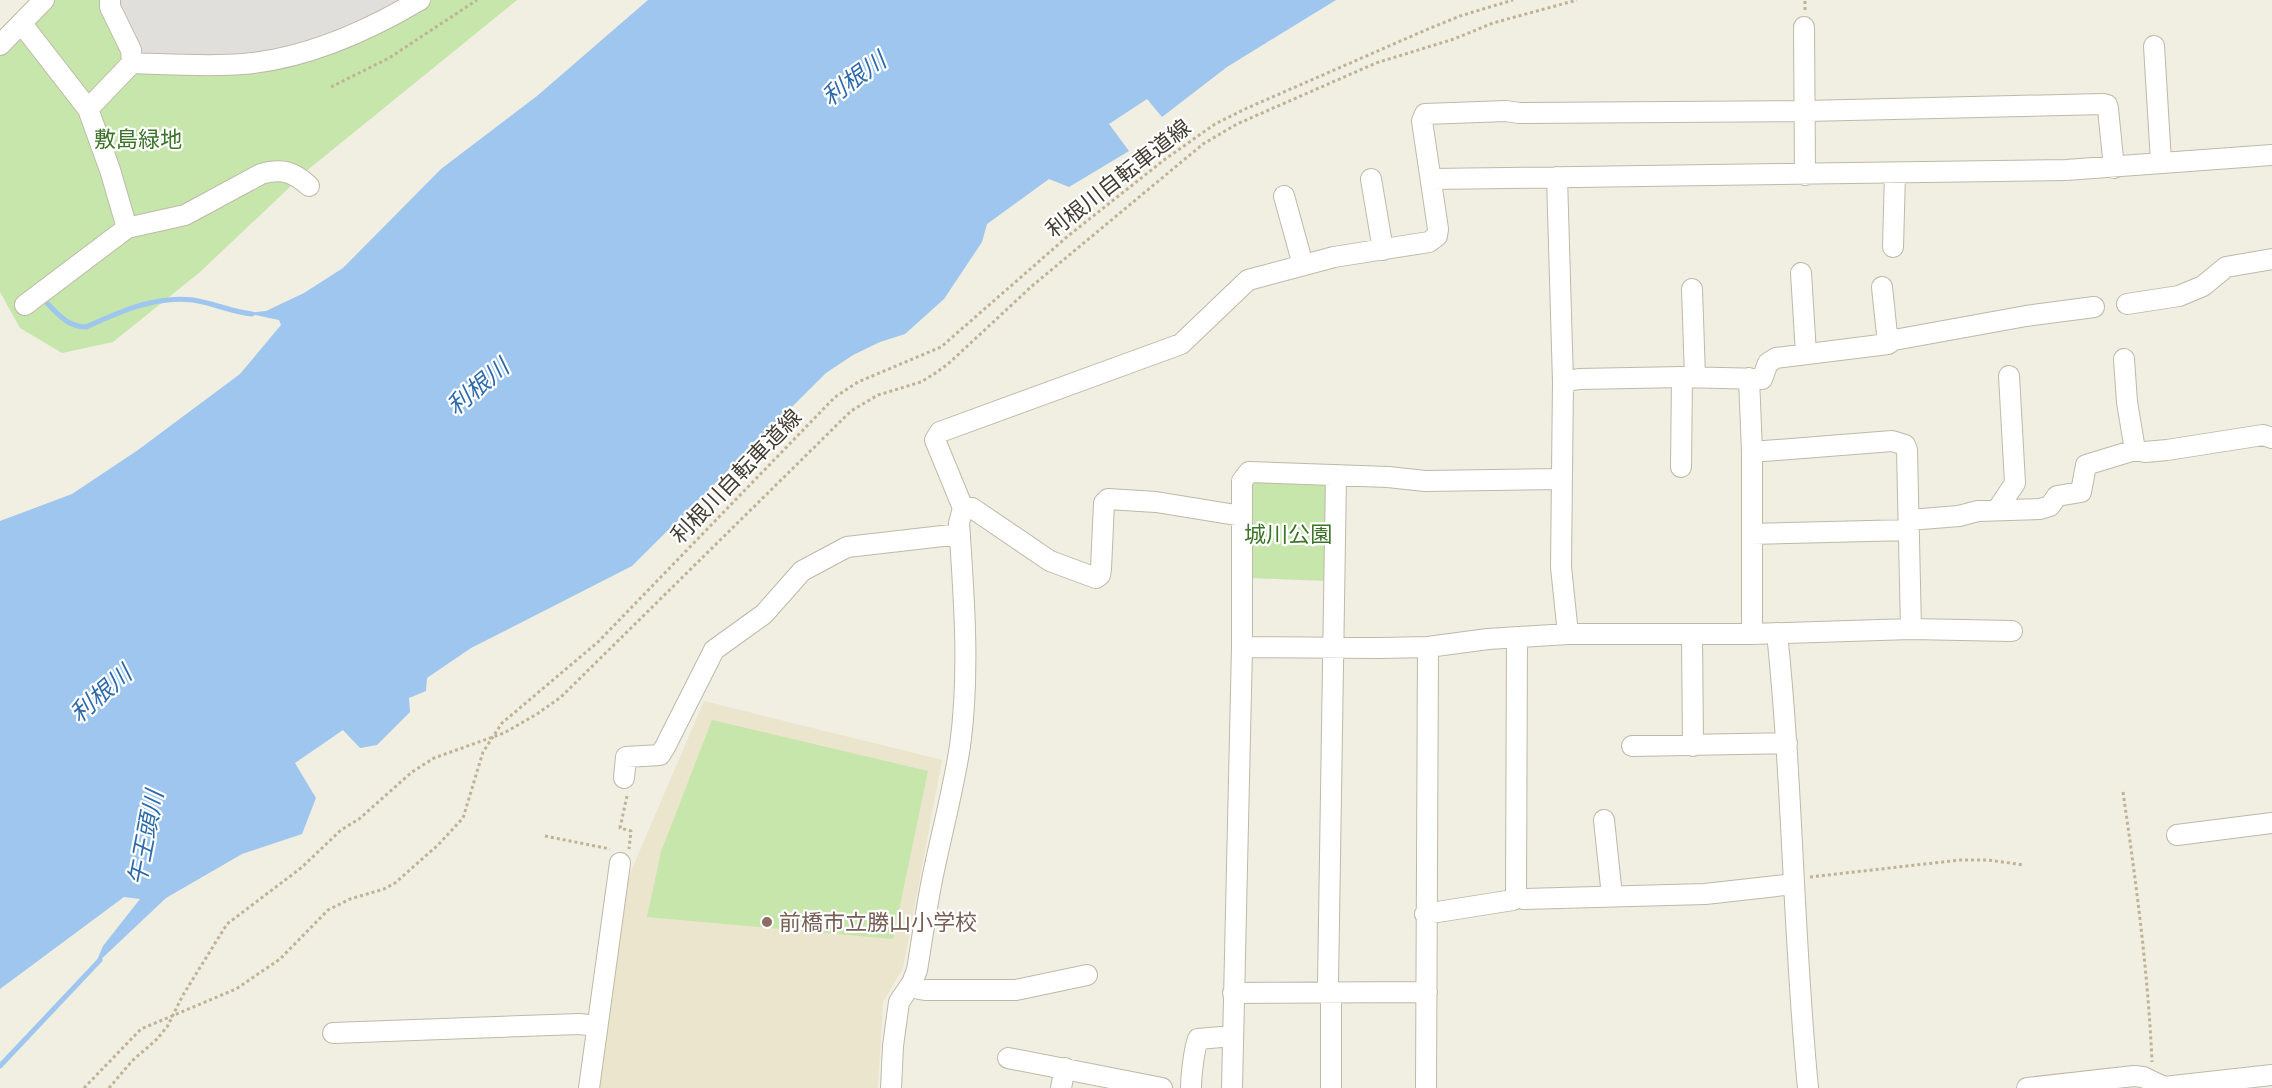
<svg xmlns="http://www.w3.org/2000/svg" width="2272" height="1088" font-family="'Space Grotesk','Noto Sans JP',sans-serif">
	<rect width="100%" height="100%" fill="#f1eee2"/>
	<path fill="#eae5cc" d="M704,701L942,760L903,968L883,1002L878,1088H599L629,876Z"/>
	<path fill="#c6e6ab" d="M55,0H517L310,168L200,272L113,342L62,353L20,328L0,292V56Z
		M1254,480L1323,481L1330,490L1328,581L1248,578L1247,487Z
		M712,720L928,771L893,939L647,917L661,852Z"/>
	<path fill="#e1dfdb" d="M101,0H433L353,40L136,72Z"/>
	<path fill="#9ec6ef" d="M648,0H1336L1227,67L1162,117L1147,99L1109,124L1129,151L1069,187L1049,179L987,224L982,242L944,299L905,334L880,342L853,355L826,373L632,566L471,648L427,678L426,691L409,698L410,712L377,745L360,748L343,730L295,763L316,798L302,834L242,854L166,898L95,965L103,946L140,899L124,897L0,989V521L72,494L138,450L240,374L281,325L279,320L246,313L266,311L304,293L343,268L441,169L537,96Z"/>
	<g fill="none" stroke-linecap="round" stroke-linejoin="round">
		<path stroke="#9ec6ef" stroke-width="5" d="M45,301C58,314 66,326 86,327C119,312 156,295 193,300C213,303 232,312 252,314
			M0,1066L100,960"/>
		<g stroke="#bfb9a8" stroke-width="22">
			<path id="minor" d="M22,24L88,109L110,170L127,228
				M1804,27L1805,175
				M0,45L44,0
				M2154,46L2161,162
				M132,63C168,64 206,67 243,64C306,59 366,32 420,0
				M88,109L132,63L131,50L110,7V0
				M1557,177L1563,382L1561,567L1568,634
				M1371,179L1383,250
				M1431,179L2066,170L2272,155
				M1284,196L1303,265
				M1893,247L1895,173
				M1801,273L1806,354
				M1882,287L1888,344
				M1692,289L1695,377
				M2127,304L2179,296L2203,286L2226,267L2272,259
				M25,305L127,228L185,215L261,174C282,168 294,172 309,186
				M1749,378L1752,452V634
				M1563,382L1579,379L1682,377L1762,379L1768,363L1776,358L1888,344L1894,340L2026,316L2094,307
				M2135,450L2145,452L2167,450L2263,435L2272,438
				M1752,452L1892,441L1905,445L1907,450L1911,629
				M1681,467L1682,377
				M963,508H972L1050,561L1096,578L1100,575L1101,569L1104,503L1108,499L1156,502L1242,516
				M1997,510L2015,483L2009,376
				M1909,520L1959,516L1978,511L2040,509L2050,506L2057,496L2081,492L2086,465L2135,450L2127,402L2124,359
				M1752,534L1909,530
				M1777,633C1793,785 1793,937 1808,1088
				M1692,635L1693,746
				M1242,647L1380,648L1428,647L1488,639L1568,634H1752L1911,629L2012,631
				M1632,746L1787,743
				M624,778L626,757L660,755L665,747L714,650L764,614L802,571L847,547L960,534
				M1604,820L1612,896
				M2177,835L2272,823
				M1516,897L1523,899L1705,894L1794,884
				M1425,914L1513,900L1516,897L1517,637
				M912,983L919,989L925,990H1016L1087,975
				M1233,993L1427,992
				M333,1033L579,1024L597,1026
				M1008,1058L1162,1088
				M589,1088L620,863
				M891,1088L893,1046L899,1002L912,983L917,970C922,940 926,910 932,880C941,835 953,792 960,746C970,673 964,597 959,523L963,508L935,440L940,432L1181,344L1248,280L1334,257L1429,242L1437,236L1438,229L1422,121L1425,114L1506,111L1519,113L1806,111L2103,104L2107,105L2108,109L2114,168
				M1061,1088L1065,1068
				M1191,1088C1191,1076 1194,1050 1198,1039L1233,1036
				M1232,1088L1242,647V481L1249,472L1388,477L1425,481L1562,479
				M1331,1088V1003L1328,984L1336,475
				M1426,1088L1428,647
				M2027,1088L2134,1076L2143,1077L2164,1087L2272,1075"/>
		</g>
		<path stroke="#beb397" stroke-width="3" stroke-dasharray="3 3" stroke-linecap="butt" d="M1805,10V0
			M331,87L389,58L477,0
			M2123,792C2136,882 2148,971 2152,1062
			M627,796L620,828L631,831L629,849
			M545,836L610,849
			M1810,877L1960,860H1988L2024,865
			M84,1088L141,1029L236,989L280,959L328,910L350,899L384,889L395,883L438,845L463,818L483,752L502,723L598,642L835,397L858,382L941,347L1068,236L1164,160L1215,124L1245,109L1428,29L1460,16L1513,0
			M109,1088L132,1061L156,1040L167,1027L183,995L227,924L301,868L341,830L359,819L412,772L434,758L504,733L537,714L561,697L851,411L878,395L921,382L934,374L948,364L1032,286L1203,144L1237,124L1376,63L1454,39L1493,23L1577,0"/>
		<use href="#minor" stroke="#fff" stroke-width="20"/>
	</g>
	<circle fill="#8d6e63" stroke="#fff" stroke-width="2" cx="767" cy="922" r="6"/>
	<g text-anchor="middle" stroke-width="4.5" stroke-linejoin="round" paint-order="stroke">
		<g font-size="22" fill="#3d7328" stroke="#fff">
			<text x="138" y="147">敷島緑地</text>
			<text x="1288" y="542">城川公園</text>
		</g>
		<g font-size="22" fill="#423e33" stroke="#fff">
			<text transform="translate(1118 178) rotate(-38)" y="8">利根川自転車道線</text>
			<text transform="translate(736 476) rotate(-46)" y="8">利根川自転車道線</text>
		</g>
		<g font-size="22" fill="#785e54" stroke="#fff" text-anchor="start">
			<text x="779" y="930">前橋市立勝山小学校</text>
		</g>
		<g font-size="24" font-style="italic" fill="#2e6bac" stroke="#fff">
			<text transform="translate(854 79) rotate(-36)" y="8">利根川</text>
			<text transform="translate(478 387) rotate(-40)" y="8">利根川</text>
			<text transform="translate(101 694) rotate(-41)" y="8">利根川</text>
			<text transform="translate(146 838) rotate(-79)" y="8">午王頭川</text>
		</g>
	</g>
</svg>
